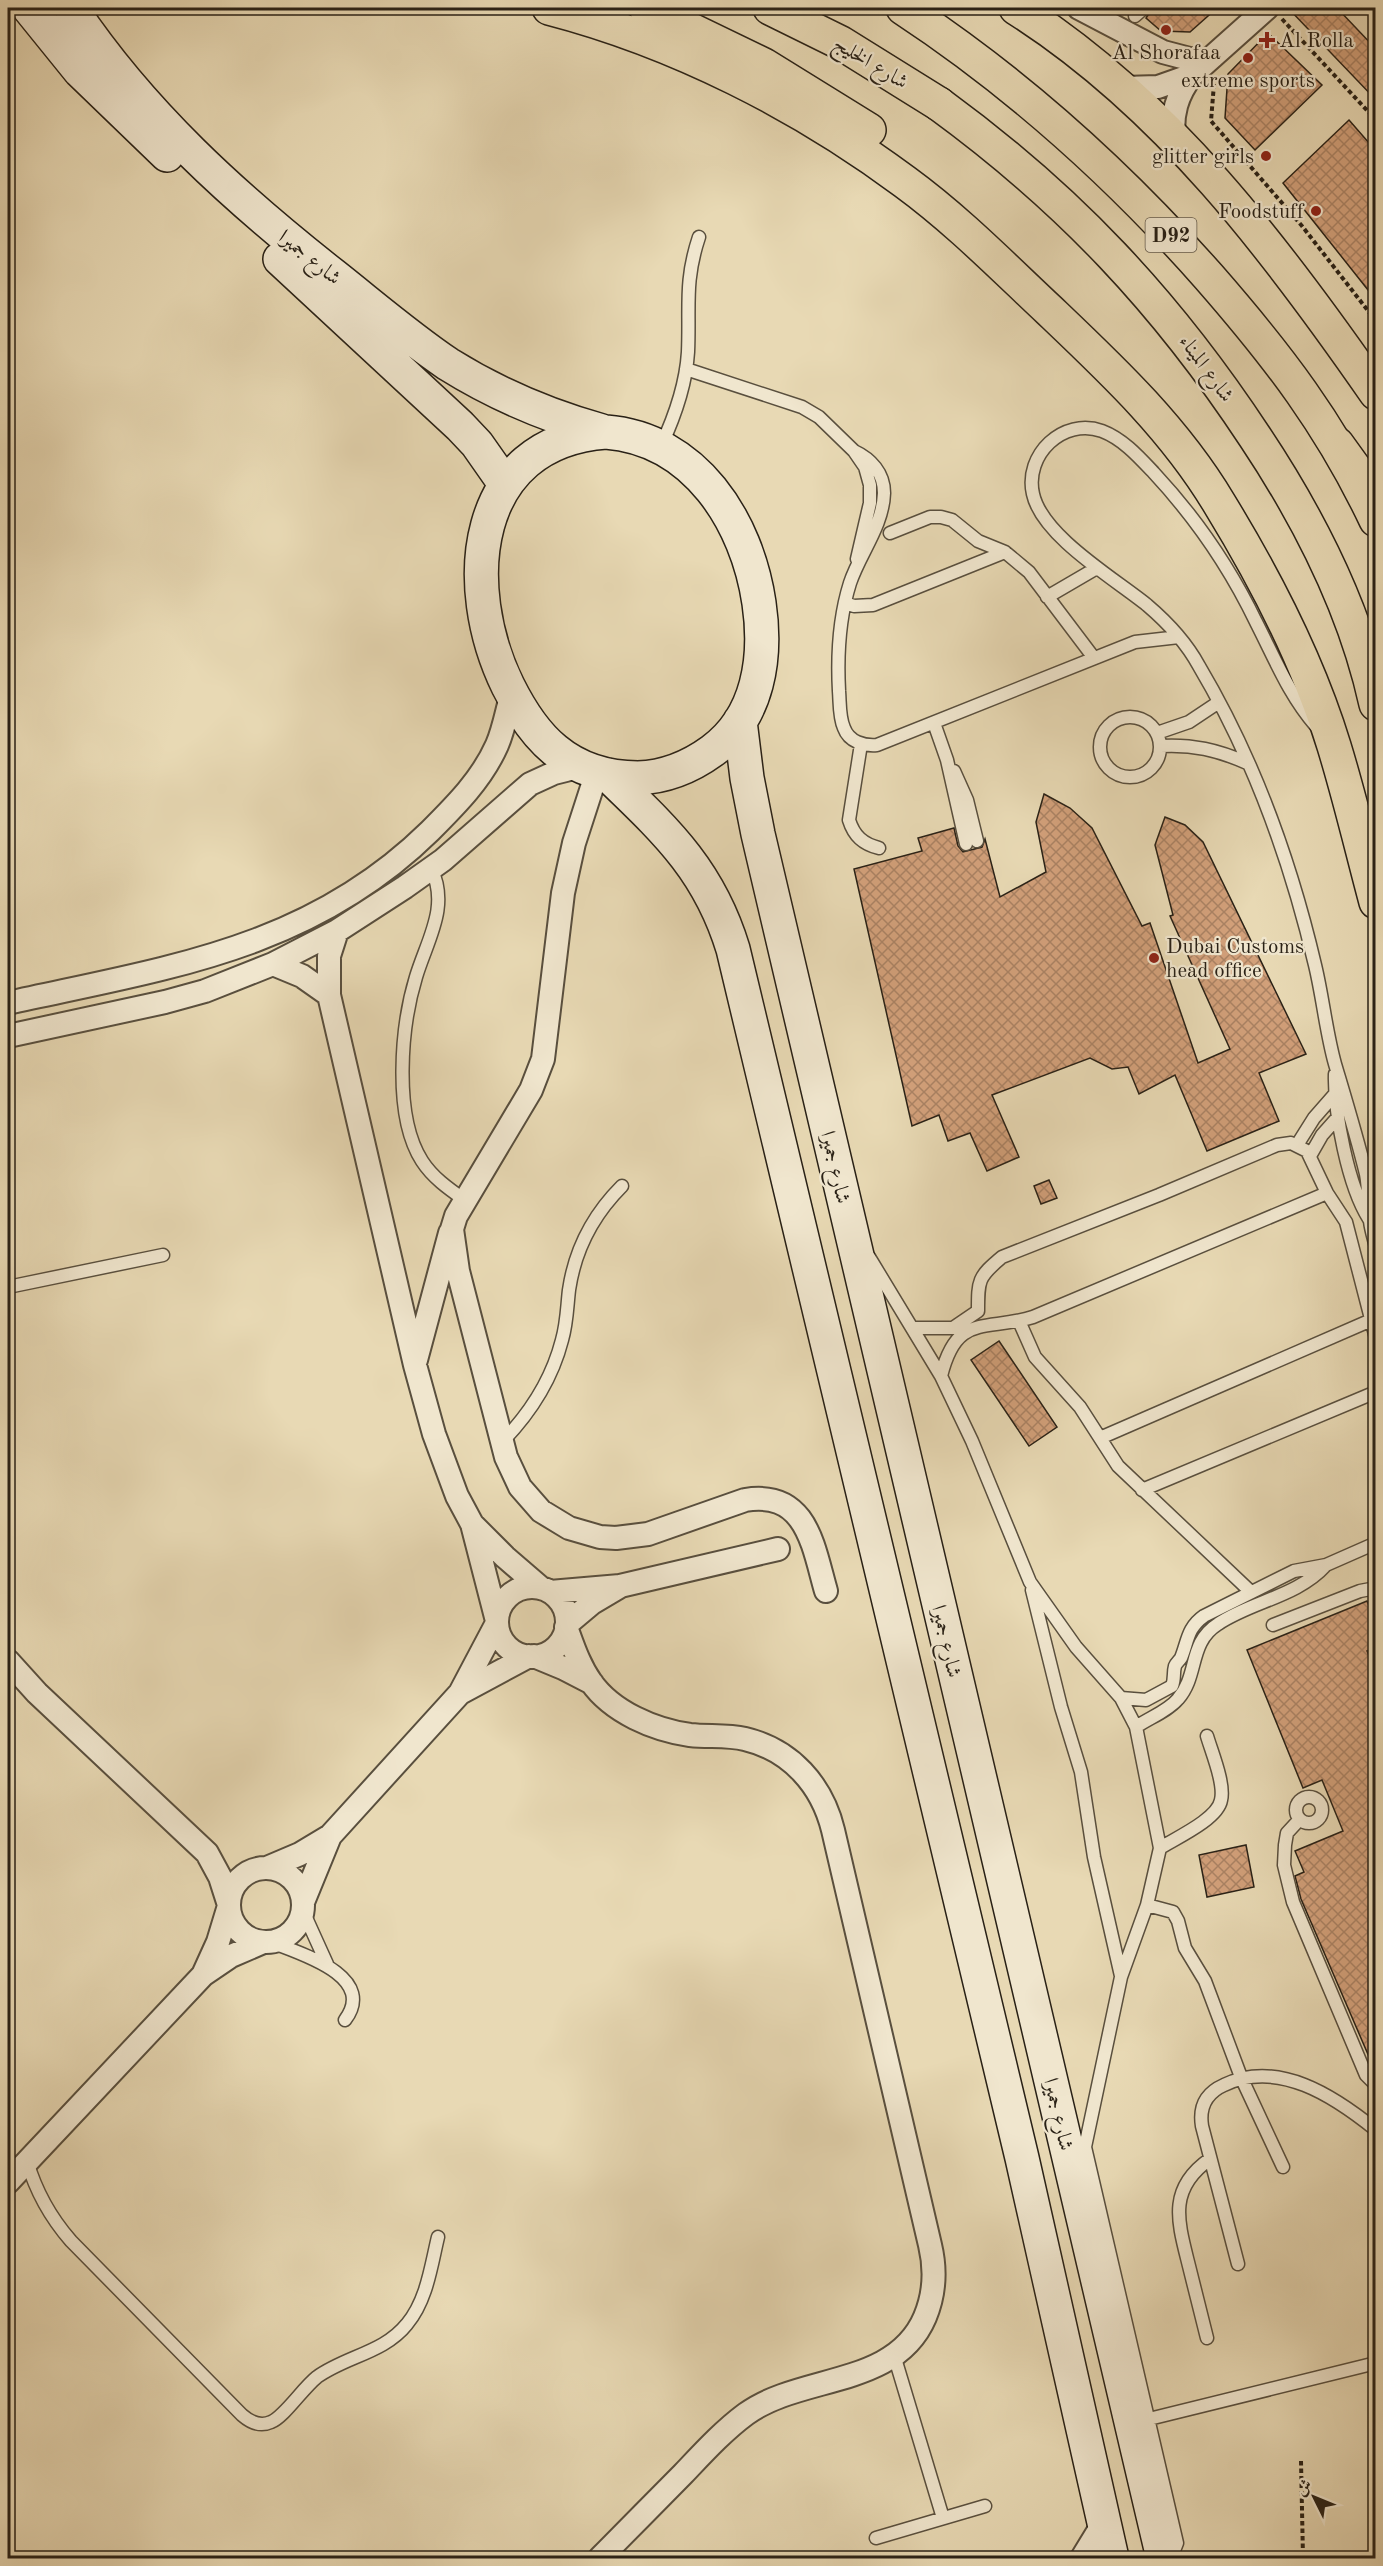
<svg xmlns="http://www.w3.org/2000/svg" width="1383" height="2566" font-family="'Old Standard TT',Amiri,serif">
	<defs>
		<pattern id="building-cross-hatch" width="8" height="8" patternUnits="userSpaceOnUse" patternTransform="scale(1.5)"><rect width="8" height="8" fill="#d2a07a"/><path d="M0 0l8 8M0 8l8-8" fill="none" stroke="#aa8263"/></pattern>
	</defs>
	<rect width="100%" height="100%" fill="#e8d9b4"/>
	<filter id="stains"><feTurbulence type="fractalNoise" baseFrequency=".00333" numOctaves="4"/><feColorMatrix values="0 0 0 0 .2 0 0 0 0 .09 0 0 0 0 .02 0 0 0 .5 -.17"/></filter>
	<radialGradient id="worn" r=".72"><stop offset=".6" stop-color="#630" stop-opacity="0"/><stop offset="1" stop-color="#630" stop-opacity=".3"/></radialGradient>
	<path fill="url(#building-cross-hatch)" stroke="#292116" stroke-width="1.5" d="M1152,8H1217L1190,32L1161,31L1146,18Z
		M1288,8H1337L1376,49V100Z
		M1268,33L1322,85L1255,150L1225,118L1228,74Z
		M1349,120L1376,151V300L1283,183Z
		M1044,794L1070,808L1092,828L1142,926L1150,923L1198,1063L1230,1049L1170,916L1173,915L1155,845L1165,817L1185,825L1203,842L1306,1054L1259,1073L1279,1121L1207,1151L1175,1075L1139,1094L1128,1067L1112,1069L1090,1058L992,1095L1019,1157L987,1171L970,1133L948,1141L939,1115L912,1126L854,869L922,851L918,838L954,828L958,846L963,852L982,847L985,839L1000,897L1046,872L1036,822Z
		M1049,1180L1057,1198L1041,1204L1034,1186Z
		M999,1341L1057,1427L1029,1446L971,1360Z
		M1367,1601L1376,1622V1647L1367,1651L1376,1672V2073L1301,1899L1295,1876L1304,1872L1295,1851L1343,1831L1322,1780L1303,1788L1247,1650Z
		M1246,1845L1254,1887L1207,1897L1199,1855Z"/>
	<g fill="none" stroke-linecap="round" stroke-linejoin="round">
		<g stroke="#594f3e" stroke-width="15">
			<path id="lane" d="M1135,16L1144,8
				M686,369L802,407L819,417L854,451L865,467L870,485V503L857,559
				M661,446C675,416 686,385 688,352C690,307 684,282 699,237
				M854,451C871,459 884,473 884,493C883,526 860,553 850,583C839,618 837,654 839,691C840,703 839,717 844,728C849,742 864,746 877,745L1135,642L1179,637
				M890,533L930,517H941L952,520L978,541L1005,552L1029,572L1094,658
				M1047,597L1095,569
				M845,603L854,606L873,605L1005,552
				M1100 747a30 30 0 1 1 60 0a30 30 0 1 1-60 0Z
				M934,723L947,760L966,844
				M1316,726C1289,695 1275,659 1256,622C1230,568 1195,517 1154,473C1139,457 1123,439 1102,431C1063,417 1024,455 1033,494C1042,536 1115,579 1147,605C1167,622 1186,642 1199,666C1253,757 1291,863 1315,965C1323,998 1326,1032 1335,1064C1346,1101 1357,1137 1366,1174C1369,1190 1368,1205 1370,1221C1371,1230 1374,1239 1376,1247
				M1157,733L1189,722L1219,702
				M861,744L849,820C854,836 863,844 879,848
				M1160,746C1192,744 1218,750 1247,763
				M954,771L967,800L977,841
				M431,868C450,907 427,940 416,977C401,1026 393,1116 422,1161C433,1178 449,1189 466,1201
				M1335,1074C1334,1113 1348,1186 1369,1219
				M1297,1145L1314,1118L1335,1094
				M1310,1156L1322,1135L1338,1117
				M869,1257L941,1376L972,1441L1030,1582L1076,1647L1121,1698L1136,1727L1160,1848L1147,1905L1121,1977L1085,2147L1177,2543L1171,2558
				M8,1287L163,1255
				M1019,1321L1035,1357L1080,1407L1118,1466L1251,1592
				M912,1328H953L978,1311C978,1280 978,1277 1002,1257L1159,1195L1277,1145L1291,1143L1307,1151L1327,1193L1346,1222L1376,1338
				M941,1376C957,1312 985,1332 1033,1317L1327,1193
				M1100,1438L1376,1318
				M503,1441C531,1412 552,1379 562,1340C567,1323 567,1307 569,1290C575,1249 593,1215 622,1186
				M1142,1490L1376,1392
				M1032,1590L1061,1707L1081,1772L1094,1857L1121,1976
				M1273,1625L1360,1591L1376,1588
				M1121,1698L1146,1700L1172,1686C1175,1679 1173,1673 1175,1666C1176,1663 1179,1661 1181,1658C1188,1641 1187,1628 1204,1616L1294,1571L1326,1565L1376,1543
				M1136,1727C1149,1718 1168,1711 1178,1699C1199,1675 1188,1643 1218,1624C1252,1601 1297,1597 1326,1565
				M1296 1810a13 13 0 1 1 26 0a13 13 0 1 1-26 0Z
				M1299,1820L1287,1833L1285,1845L1284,1865L1293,1902L1366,2075L1376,2085
				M1160,1848C1176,1838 1218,1819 1221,1800C1225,1784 1212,1753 1207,1736
				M1147,1905L1173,1912L1178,1921L1185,1948L1205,1981L1241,2077L1283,2167
				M303,1911L327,1964
				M271,1942C299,1953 378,1976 345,2020
				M27,2161C36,2192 50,2217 71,2241L242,2415C250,2422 260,2427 271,2422C284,2417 303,2388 317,2377C346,2356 384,2353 407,2324C427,2300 431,2266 438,2237
				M1238,2264L1202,2126C1199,2107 1206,2093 1224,2085C1278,2059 1334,2096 1376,2130
				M1207,2338C1201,2314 1195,2290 1189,2266C1178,2222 1167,2189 1210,2159
				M894,2355L943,2518
				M1149,2419L1376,2363
				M876,2538L985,2506"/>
		</g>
		<g stroke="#594f3e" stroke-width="26">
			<path id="street" d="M1079,8L1163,52L1205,63
				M1123,88L1158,87L1192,75
				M1174,140C1171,114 1177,95 1192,75L1267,8
				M597,772L574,843L563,893L543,1059L531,1090L456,1216L452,1229L458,1271L506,1457L520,1487L541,1511L569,1528L600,1537L616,1538L648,1534L745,1500C807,1490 813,1546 826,1591
				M337,931L329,956V995L415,1365L434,1434L457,1496L472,1524L497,1621
				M273,964L302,976L329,995
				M8,1003C165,968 309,950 430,831C456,805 482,779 497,745C504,729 507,710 512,693
				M8,1036L165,1002L205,991L273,964L337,931L405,887L443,860L530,784L554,773L582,766
				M416,1360L450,1233
				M473,1525L505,1557L541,1588
				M497 1622a35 35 0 1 1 70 0a35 35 0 1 1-70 0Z
				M550,1592L620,1586L778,1549
				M567,1624L592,1603L619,1587
				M566,1627C573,1646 579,1665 591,1682C612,1712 654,1730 690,1735C708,1737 727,1735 745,1739C791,1750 822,1785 833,1830L930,2245C936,2270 935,2293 925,2317C895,2388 801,2374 746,2414C723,2431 703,2453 683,2474C655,2502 628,2530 600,2558
				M534,1656L563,1668L592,1683
				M8,1661L37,1693L207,1853L220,1877L228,1902
				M462,1692L529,1656
				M229 1905a37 37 0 1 1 74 0a37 37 0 1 1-74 0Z
				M267,1868L300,1854L330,1836
				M303,1902L330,1836L460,1693L497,1623
				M203,1975L218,1942L228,1909
				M8,2182L203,1975L231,1956L261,1943
				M1082,2558L1104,2522"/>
		</g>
		<g stroke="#292116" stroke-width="36">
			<path id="secondary" d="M29,8L80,71L167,155
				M71,8C141,113 234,197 333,275C371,305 408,337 448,364C496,394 548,416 602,431
				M280,259L460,426L477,444L505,484
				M606,432C695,439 747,521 759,603C767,657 759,717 712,751C690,767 665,777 638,778C608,778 578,769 555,750C534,733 520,710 508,686C459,586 470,442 606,432Z
				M740,721L747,778L758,834L1163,2558
				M608,775C666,831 709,870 733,949L1022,2158L1112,2558"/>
		</g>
		<g stroke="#292116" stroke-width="36">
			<path id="primary" d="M549,8C676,41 800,104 905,182C957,220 1002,266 1049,310C1112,370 1174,428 1219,503C1265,578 1308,661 1334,746C1350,798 1362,850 1376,902
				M646,8L764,65L869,130
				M903,8C1017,83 1118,174 1209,277C1278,356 1331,425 1376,520
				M1016,8C1166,103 1276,249 1376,393
				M939,104C1069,199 1166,302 1255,437C1309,518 1355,608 1376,704"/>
		</g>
		<g stroke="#292116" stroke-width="36">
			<path id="highway" d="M770,8L841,43L939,104
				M1337,444L1376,498"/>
		</g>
		<path stroke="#292116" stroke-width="4" stroke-dasharray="4.5 3" stroke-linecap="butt" d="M1282,19L1376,120
			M1214,84L1211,121L1302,226L1376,321
			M1301,2461L1303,2558"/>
		<use href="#lane" stroke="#f0e6ce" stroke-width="12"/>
		<use href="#street" stroke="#f0e6ce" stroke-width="22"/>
		<use href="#secondary" stroke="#f0e6ce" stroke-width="33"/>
		<use href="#primary" stroke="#e8d9b4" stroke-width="33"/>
		<use href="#highway" stroke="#e8d9b4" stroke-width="33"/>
	</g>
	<g fill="#8f2418" stroke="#f0e6ce" stroke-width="2">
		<circle cx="1166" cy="30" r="6"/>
		<path d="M1264 31h6v6h6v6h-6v6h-6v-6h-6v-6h6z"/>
		<circle cx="1248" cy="58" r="6"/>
		<circle cx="1266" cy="156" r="6"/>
		<circle cx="1316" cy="211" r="6"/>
		<circle cx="1154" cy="958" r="6"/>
	</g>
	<g text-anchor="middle" stroke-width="4.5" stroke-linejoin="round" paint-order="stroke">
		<rect fill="#f0e6ce" stroke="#655c4d" stroke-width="1.5" x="1145.5" y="218" width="51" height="34" rx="4.5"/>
		<g font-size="20" font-weight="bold" fill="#292116">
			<text x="1171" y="242">D92</text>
		</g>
		<g font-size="21" fill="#292116" stroke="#f0e6ce" text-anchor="start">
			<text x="1279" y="47">Al Rolla</text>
			<text x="1166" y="59" text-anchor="middle">Al Shorafaa</text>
			<text x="1248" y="87" text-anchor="middle">extreme sports</text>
			<text x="1254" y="163" text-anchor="end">glitter girls</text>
			<text x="1304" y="218" text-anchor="end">Foodstuff</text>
			<text x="1166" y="953">Dubai Customs<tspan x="1166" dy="24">head office</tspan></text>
		</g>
		<g font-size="21" fill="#292116" stroke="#f0e6ce">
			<text transform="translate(871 62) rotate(31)" y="7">شارع الخليج</text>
			<text transform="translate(310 257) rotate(39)" y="7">شارع جميرا</text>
			<text transform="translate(1207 368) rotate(54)" y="7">شارع الميناء</text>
			<text transform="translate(836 1167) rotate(77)" y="7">شارع جميرا</text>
			<text transform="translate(947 1641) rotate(77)" y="7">شارع جميرا</text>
			<text transform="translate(1059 2114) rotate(77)" y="7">شارع جميرا</text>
		</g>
	</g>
	<rect width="1383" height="2566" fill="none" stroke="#e8d9b4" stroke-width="30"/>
	<rect x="9" y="9" width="1365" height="2548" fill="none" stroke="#292116" stroke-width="3"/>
	<rect x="15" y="15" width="1353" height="2536" fill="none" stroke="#292116" stroke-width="1.5"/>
	<g transform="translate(1314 2497) rotate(313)" stroke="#f0e6ce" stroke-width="4.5" paint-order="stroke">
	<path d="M0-4.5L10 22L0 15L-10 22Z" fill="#292116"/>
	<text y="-9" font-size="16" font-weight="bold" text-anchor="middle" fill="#292116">ش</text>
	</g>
	<rect width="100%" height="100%" filter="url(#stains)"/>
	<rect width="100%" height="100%" fill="url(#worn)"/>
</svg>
